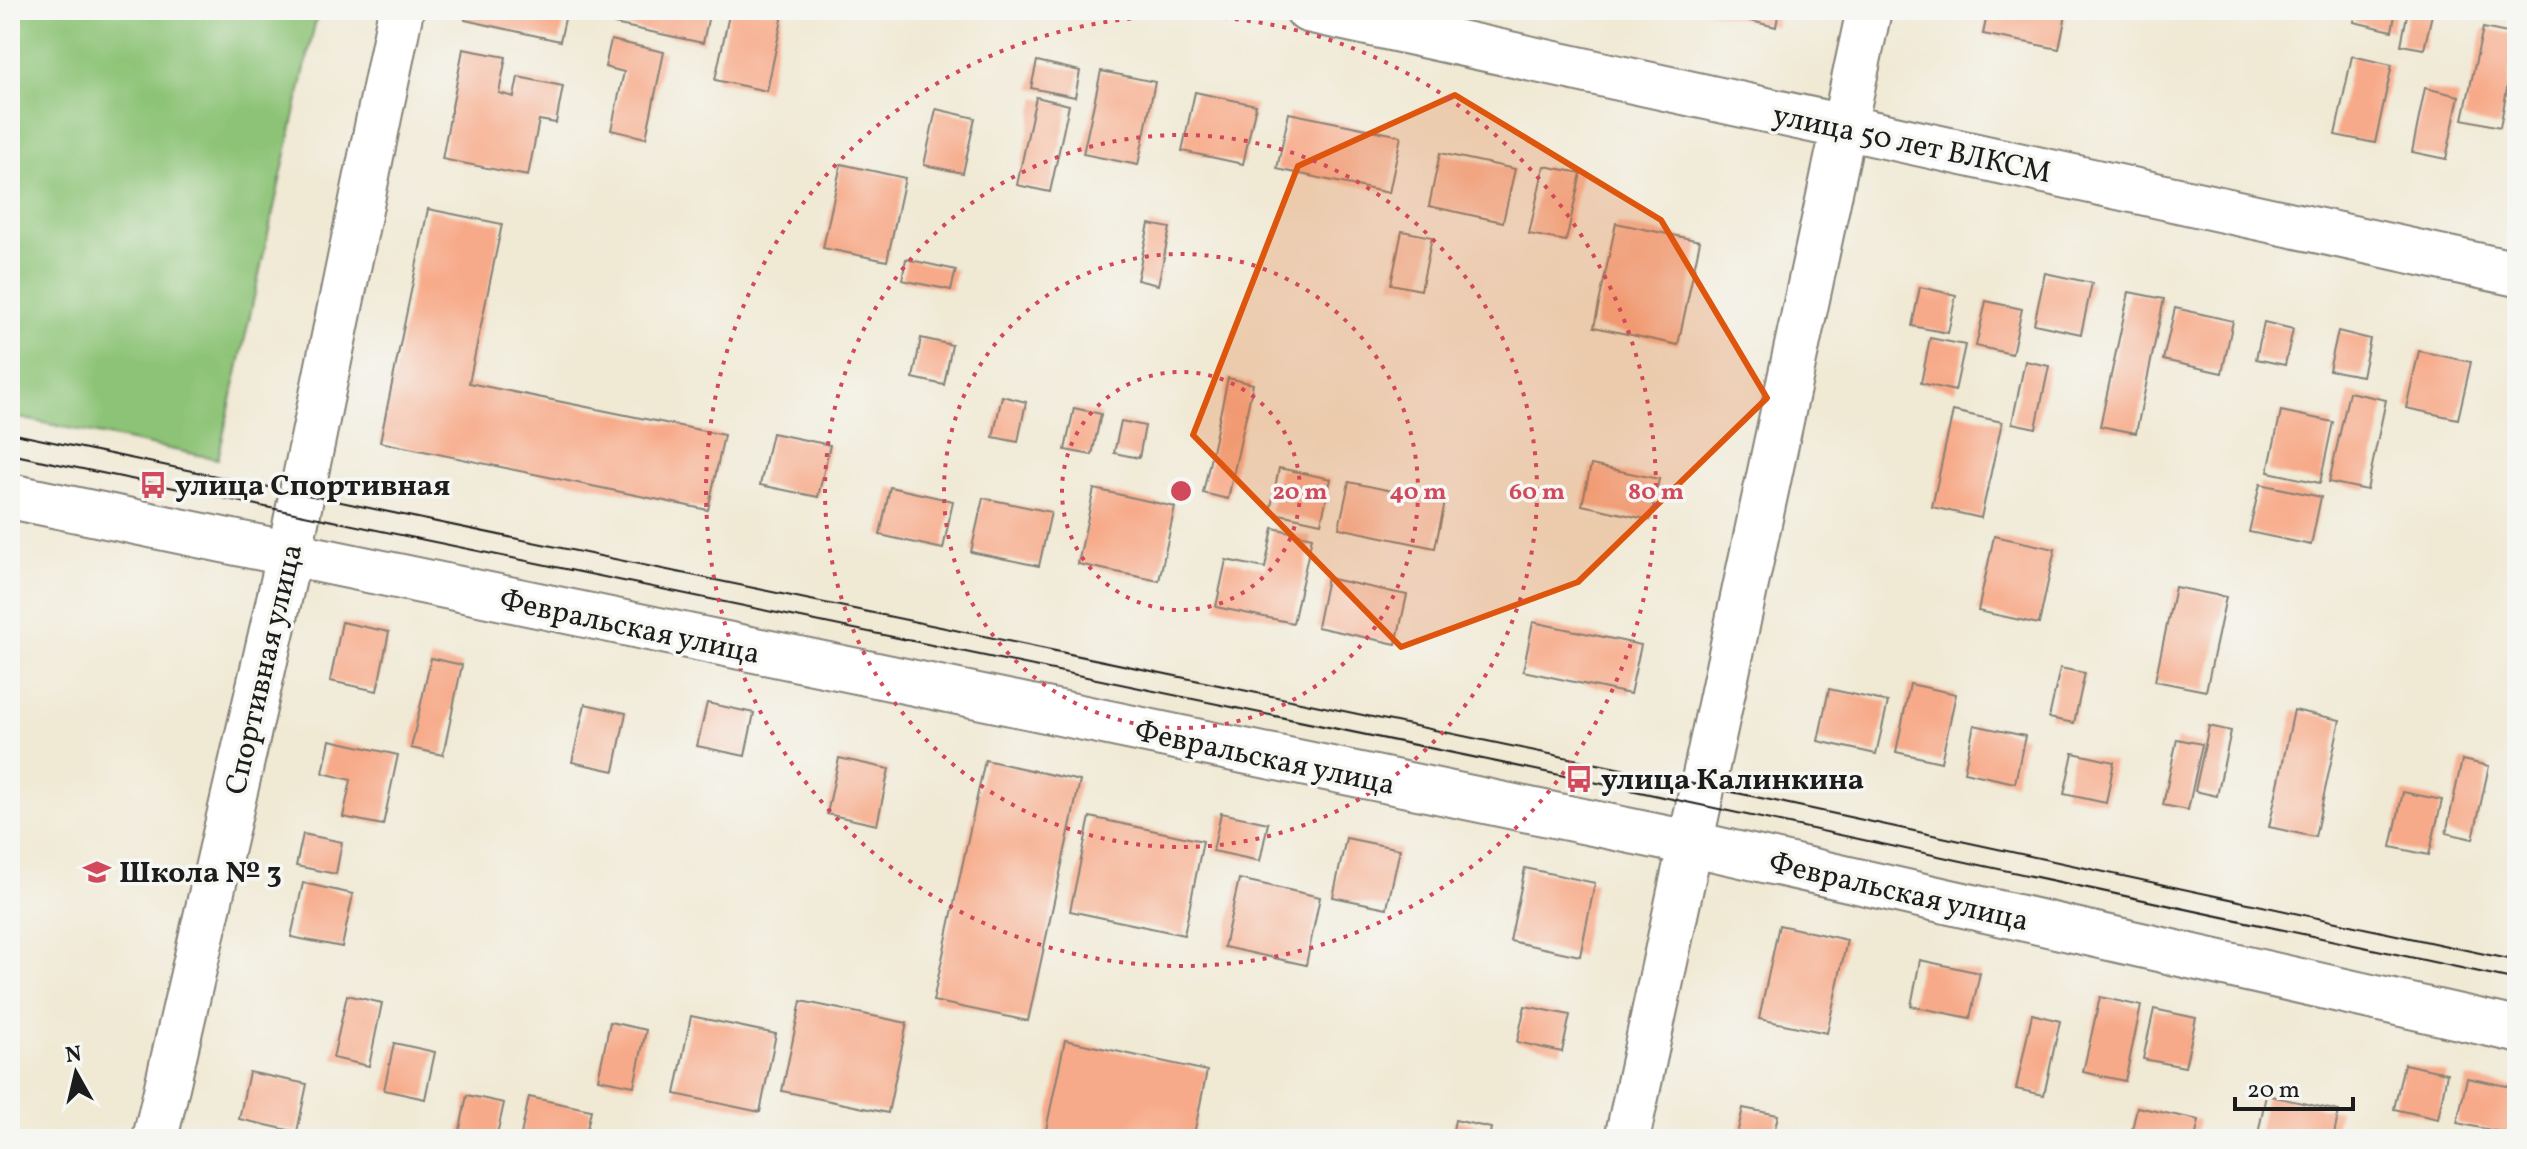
<svg xmlns="http://www.w3.org/2000/svg" width="2527" height="1149" font-family="Vollkorn,serif">
	<rect width="100%" height="100%" fill="#f6f6f2"/>
	<filter id="ink" filterUnits="userSpaceOnUse"><feTurbulence type="fractalNoise" baseFrequency=".0125" numOctaves="2"/><feDisplacementMap in="SourceGraphic" scale="16" xChannelSelector="R" yChannelSelector="G"/><feConvolveMatrix kernelMatrix="1 2 1 2 8 2 1 2 1" color-interpolation-filters="sRGB"/></filter>
	<filter id="wash" filterUnits="userSpaceOnUse"><feTurbulence type="fractalNoise" baseFrequency=".006" numOctaves="4" result="noise"/><feDisplacementMap in="SourceGraphic" scale="32" xChannelSelector="R" yChannelSelector="G"/><feGaussianBlur stdDeviation="1.8" result="paint"/><feColorMatrix in="noise" values="0 0 0 0 0 0 0 0 0 0 0 0 0 0 0 0 0 1.4 0 .05"/><feComposite in="paint" operator="in"/></filter>
	<g filter="url(#wash)">
		<rect width="100%" height="100%" fill="#f0e9d4"/>
		<path fill="#8cc376" stroke="#547049" stroke-width="2" d="M10,10H318L218,459L10,416Z"/>
		<g id="blocks">
			<path fill="#f7aa89" d="M467,10H567L560,41L465,20Z
				M617,10H710L703,43L614,24Z
				M730,10H784L767,91L715,80Z
				M1705,10H1779L1776,27Z
				M1988,10H2067L2059,49L1983,34Z
				M2356,10H2396L2392,31L2354,22Z
				M2408,10H2433L2424,49L2401,45Z
				M2483,28L2517,35L2500,127L2463,119Z
				M611,40L664,52L646,138L611,130L624,72L605,67Z
				M463,49L506,57L499,93L514,97L518,77L563,86L556,123L539,120L528,176L442,159Z
				M2352,56L2392,65L2375,143L2335,135Z
				M1037,61L1080,71L1075,97L1031,88Z
				M1101,71L1155,82L1138,165L1083,154Z
				M2425,88L2459,96L2446,159L2412,152Z
				M1195,92L1256,105L1243,164L1182,151Z
				M1036,97L1069,105L1050,192L1017,185Z
				M936,109L975,118L963,173L924,165Z
				M1289,113L1401,136L1389,193L1277,169Z
				M1440,153L1515,169L1503,222L1429,206Z
				M841,164L905,178L887,261L823,248Z
				M1544,166L1581,173L1566,241L1529,234Z
				M428,209L502,224L469,383L724,435L708,510L380,442Z
				M1616,223L1700,241L1678,345L1594,327Z
				M1149,224L1170,228L1158,285L1137,280Z
				M1402,231L1432,237L1421,290L1391,284Z
				M906,259L956,270L951,290L902,280Z
				M2045,273L2092,283L2081,334L2034,324Z
				M1920,287L1956,295L1948,333L1912,326Z
				M2129,292L2164,299L2136,433L2100,426Z
				M1986,301L2022,309L2012,354L1976,346Z
				M2175,308L2233,321L2222,373L2163,360Z
				M2264,322L2293,329L2285,365L2256,359Z
				M2338,331L2370,339L2362,376L2329,370Z
				M921,338L952,345L944,385L913,378Z
				M1930,338L1965,345L1955,391L1921,383Z
				M2419,351L2471,362L2458,419L2406,408Z
				M2025,361L2049,366L2036,428L2012,423Z
				M1228,378L1253,384L1228,499L1203,493Z
				M2349,392L2386,400L2367,490L2329,482Z
				M1002,396L1026,402L1018,442L993,437Z
				M1074,408L1101,414L1092,455L1065,450Z
				M1953,411L2002,422L1981,518L1932,507Z
				M2281,411L2333,422L2320,483L2268,472Z
				M1121,421L1145,426L1139,458L1114,453Z
				M772,433L830,445L818,497L760,485Z
				M1591,465L1659,479L1650,520L1582,505Z
				M1279,468L1331,479L1321,523L1270,512Z
				M1349,482L1445,502L1435,548L1339,528Z
				M2260,484L2321,497L2311,545L2249,532Z
				M890,487L953,501L943,549L880,535Z
				M1094,489L1175,507L1159,581L1078,564Z
				M983,498L1051,512L1039,566L971,552Z
				M1273,528L1312,537L1293,623L1216,607L1226,560L1265,568Z
				M1994,536L2055,549L2039,624L1978,611Z
				M1327,578L1407,595L1396,644L1317,627Z
				M2175,587L2226,597L2206,691L2155,681Z
				M342,622L389,632L377,691L330,681Z
				M1533,622L1641,645L1630,694L1523,671Z
				M431,658L462,665L443,755L411,748Z
				M2060,668L2085,673L2074,723L2049,718Z
				M1910,684L1956,694L1941,762L1896,752Z
				M1829,689L1888,702L1876,754L1818,741Z
				M707,703L754,713L745,756L697,746Z
				M585,704L626,713L614,771L572,762Z
				M2294,710L2340,720L2315,837L2269,827Z
				M1974,725L2025,736L2015,783L1964,772Z
				M2209,726L2231,731L2217,796L2195,791Z
				M2177,739L2202,744L2188,810L2163,805Z
				M330,740L398,755L383,825L343,817L351,780L323,773Z
				M2073,753L2114,762L2106,803L2064,794Z
				M839,758L889,769L877,825L827,814Z
				M985,760L1080,781L1028,1021L933,1001Z
				M2462,760L2489,766L2473,839L2446,833Z
				M2403,792L2442,800L2429,855L2391,847Z
				M1221,813L1268,823L1260,861L1213,851Z
				M1090,817L1203,841L1184,935L1070,911Z
				M303,834L342,842L336,874L296,866Z
				M1346,838L1400,849L1387,908L1333,897Z
				M2516,861H2517V891L2510,889Z
				M1525,868L1595,883L1580,956L1510,941Z
				M1239,879L1320,897L1306,965L1224,947Z
				M303,883L353,894L342,947L291,937Z
				M1779,925L1847,940L1827,1033L1759,1019Z
				M1920,960L1980,973L1970,1018L1911,1006Z
				M347,995L382,1003L369,1066L333,1058Z
				M2100,997L2141,1006L2125,1081L2083,1072Z
				M801,1001L907,1023L888,1113L782,1091Z
				M1525,1006L1570,1015L1562,1052L1517,1042Z
				M2154,1009L2196,1018L2185,1067L2143,1059Z
				M2032,1014L2060,1021L2044,1095L2016,1089Z
				M691,1016L776,1034L760,1112L675,1094Z
				M610,1022L646,1030L634,1086L598,1079Z
				M1065,1040L1207,1071L1193,1139H1044Z
				M394,1043L435,1052L425,1099L384,1090Z
				M2404,1064L2447,1073L2438,1119L2394,1109Z
				M249,1072L307,1084L297,1132L239,1119Z
				M2467,1078L2517,1088L2510,1134L2457,1123Z
				M467,1095L504,1103L496,1139H458Z
				M2266,1095L2339,1111L2333,1139H2257Z
				M529,1097L591,1110L585,1139H520Z
				M2137,1107L2199,1120L2195,1139H2130Z
				M1743,1108L1778,1115L1773,1139H1736Z
				M1455,1120L1491,1128L1489,1139H1451Z"/>
		</g>
	</g>
	<g filter="url(#ink)">
		<use href="#blocks" fill-opacity="0" stroke="#868278" stroke-width="2"/>
		<g fill="none" stroke-linecap="round" stroke-linejoin="round">
			<g stroke="#868278" stroke-width="48">
				<path id="street" d="M1308,10L2517,274
					M10,496L1689,843L2517,1030
					M155,1139L289,556L401,10
					M1627,1139L1869,10"/>
			</g>
			<use href="#street" stroke="#fff" stroke-width="44"/>
			<path stroke="#1c1c1c" stroke-width="2" d="M10,433L1775,801L2517,961
				M10,454L1579,779L2517,980"/>
		</g>
	</g>
	<path fill="#de560d" fill-opacity="0.2" stroke="#de560d" stroke-width="6" stroke-linejoin="round" d="M1455,95L1661,220L1767,398L1578,582L1401,647L1193,435L1298,166Z"/>
	<g fill="none" stroke="#d1495b" stroke-width="4" stroke-dasharray="4 8">
		<circle cx="1181" cy="491" r="119"/>
		<circle cx="1181" cy="491" r="237"/>
		<circle cx="1181" cy="491" r="356"/>
		<circle cx="1181" cy="491" r="475"/>
	</g>
	<defs>
		<g id="bus-bare" transform="scale(2.16)"><path d="M-5-6H5V4H4V6H2V4H-2V6H-4V4H-5ZM-3.5-4V0h7V-4ZM-3.5 1.2v1.5H-2V1.2ZM2 1.2v1.5H3.5V1.2Z" fill="#d1495b" stroke="#f6f6f2" stroke-width="2.5" paint-order="stroke"/></g>
		<g id="school-bare" transform="scale(2.16)"><path d="M0-5L7-2L0 1L-7-2ZM-4 1L0 2.5L4 1V4Q0 6-4 4Z" fill="#d1495b" stroke="#f6f6f2" stroke-width="2.5" paint-order="stroke"/></g>
	</defs>
	<g fill-rule="evenodd">
		<use href="#bus-bare" x="153" y="485"/>
		<use href="#bus-bare" x="1579" y="779"/>
		<use href="#school-bare" x="97" y="872"/>
	</g>
	<g text-anchor="middle" stroke-width="7" stroke-linejoin="round" paint-order="stroke">
		<g font-size="30" fill="#1c1c1c" stroke="#f6f6f2">
			<text transform="translate(1912 143) rotate(12)" y="10">улица 50 лет ВЛКСМ</text>
			<text transform="translate(630 626) rotate(12)" y="10">Февральская улица</text>
			<text transform="translate(263 669) rotate(-77)" y="10">Спортивная улица</text>
			<text transform="translate(1265 757) rotate(12)" y="10">Февральская улица</text>
			<text transform="translate(1899 891) rotate(13)" y="10">Февральская улица</text>
		</g>
		<g font-size="30" font-weight="bold" fill="#1c1c1c" stroke="#f6f6f2" text-anchor="start">
			<text x="175" y="495">улица Спортивная</text>
			<text x="1601" y="789">улица Калинкина</text>
			<text x="119" y="882">Школа № 3</text>
		</g>
	</g>
	<circle cx="1181" cy="491" r="12" fill="#d1495b" stroke="#f6f6f2" stroke-width="4"/>
	<g font-size="24" text-anchor="middle" font-weight="bold" fill="#d1495b" stroke="#f6f6f2" stroke-width="7" stroke-linejoin="round" paint-order="stroke">
		<text x="1300" y="499">20 m</text>
		<text x="1418" y="499">40 m</text>
		<text x="1537" y="499">60 m</text>
		<text x="1656" y="499">80 m</text>
	</g>
	<rect width="2527" height="1149" fill="none" stroke="#f6f6f2" stroke-width="40"/>
	<g transform="translate(76 1073) rotate(352)" stroke="#f6f6f2" stroke-width="6" paint-order="stroke">
	<path d="M0-6L14 30L0 20L-14 30Z" fill="#1c1c1c"/>
	<text y="-12" font-size="22" font-weight="bold" text-anchor="middle" fill="#1c1c1c">N</text>
	</g>
	<path d="M2235 1097v12h118v-12" fill="none" stroke="#1c1c1c" stroke-width="4"/>
	<text x="2247" y="1097" font-size="24" fill="#1c1c1c" stroke="#f6f6f2" stroke-width="6" paint-order="stroke">20 m</text>
</svg>
